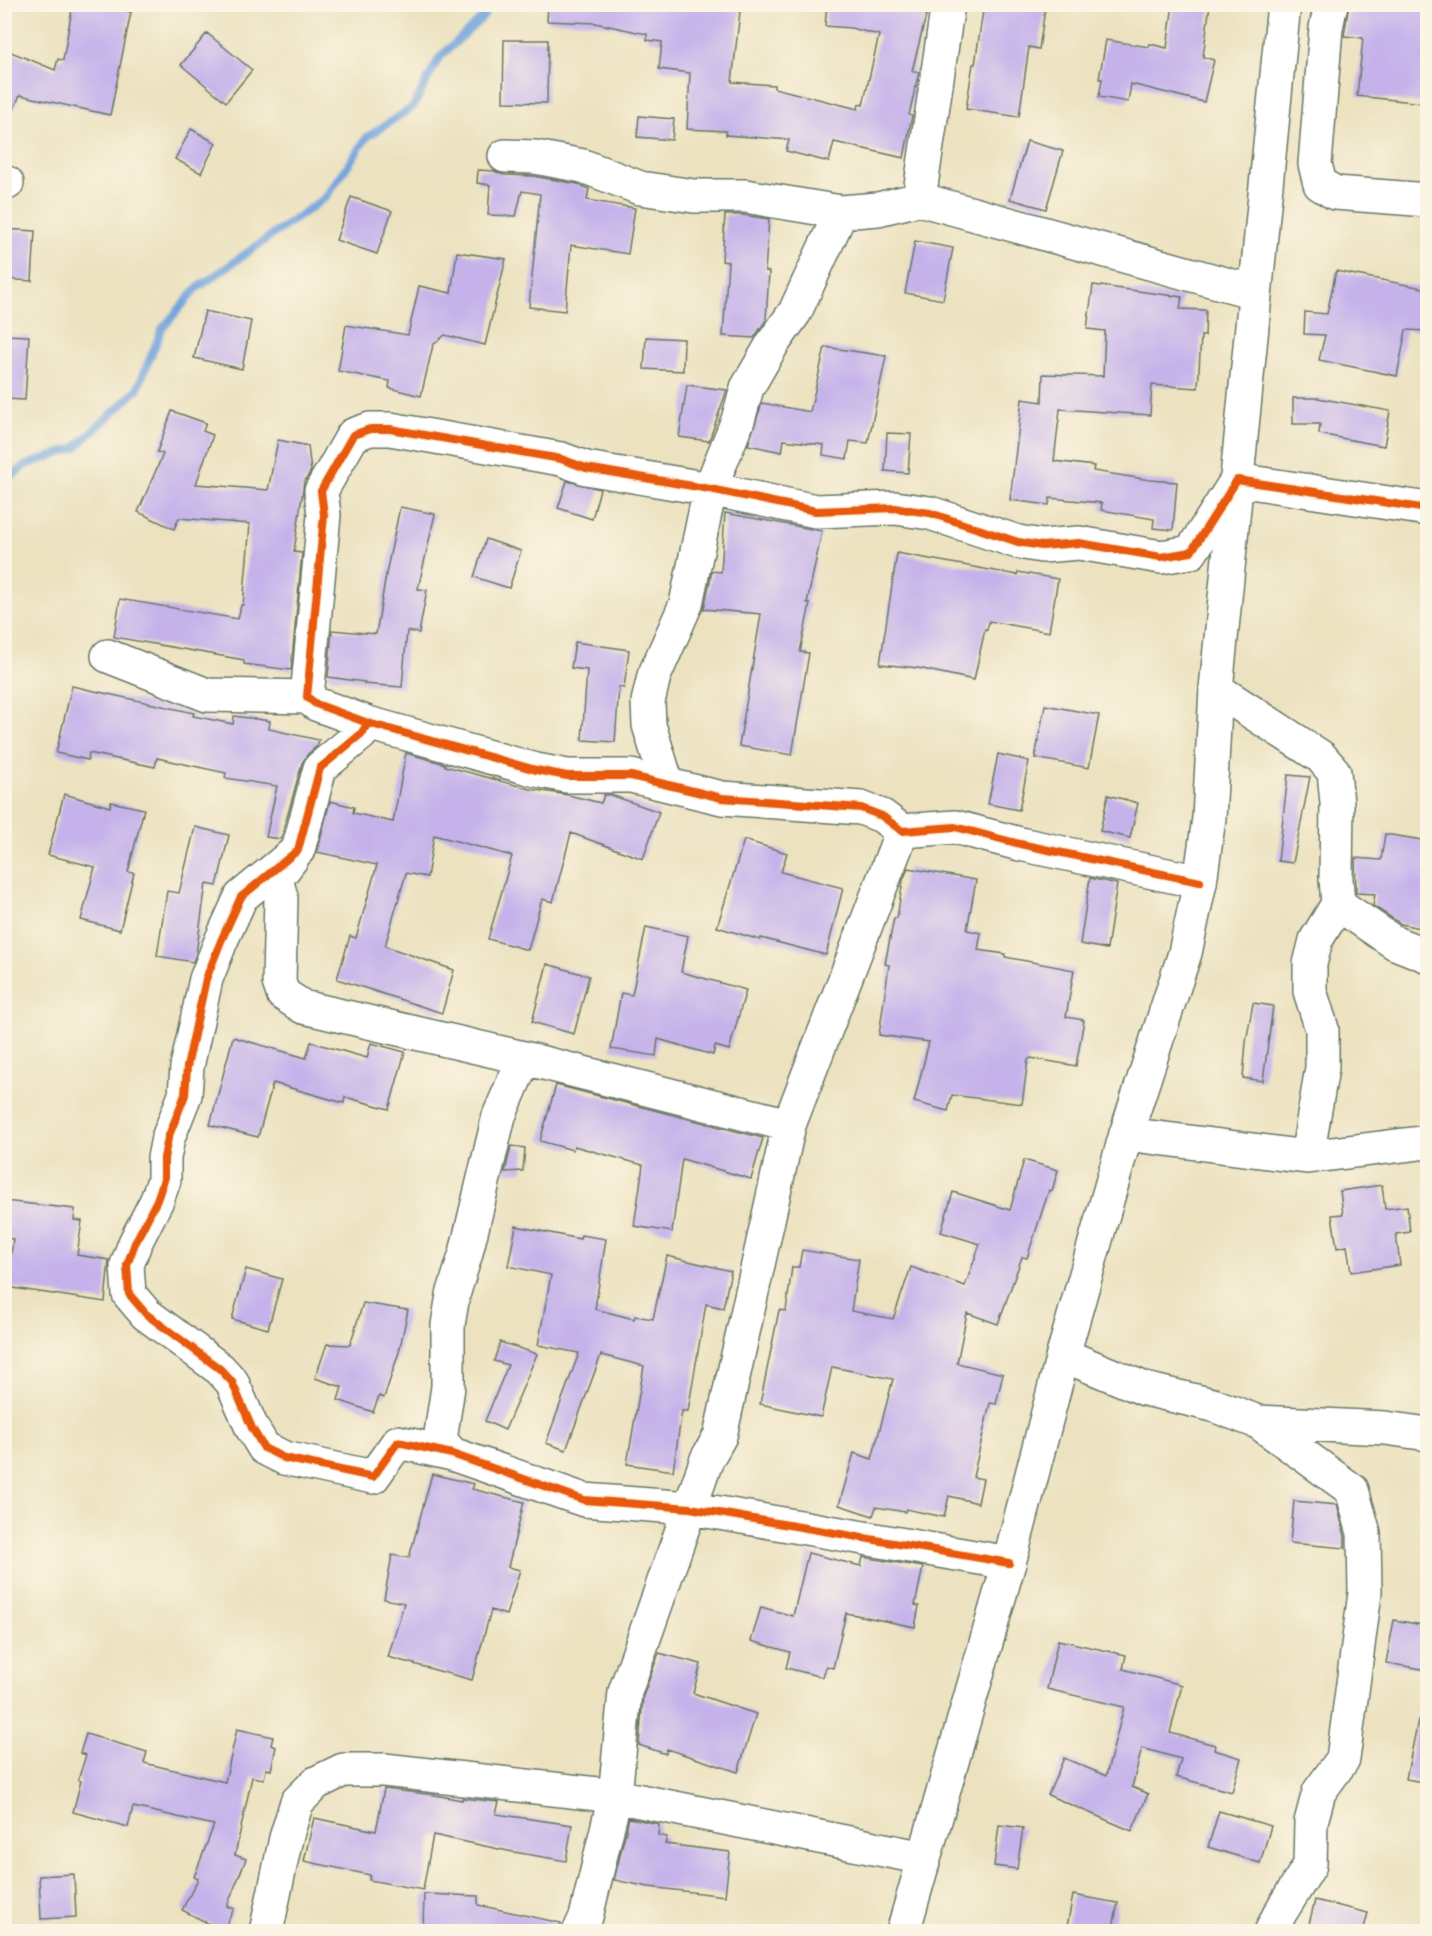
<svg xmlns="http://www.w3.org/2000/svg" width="1432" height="1936" font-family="Itim,sans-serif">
	<rect width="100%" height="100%" fill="#fcf5e5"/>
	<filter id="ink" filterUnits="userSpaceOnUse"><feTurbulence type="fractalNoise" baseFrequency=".0167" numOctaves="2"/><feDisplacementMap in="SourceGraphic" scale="12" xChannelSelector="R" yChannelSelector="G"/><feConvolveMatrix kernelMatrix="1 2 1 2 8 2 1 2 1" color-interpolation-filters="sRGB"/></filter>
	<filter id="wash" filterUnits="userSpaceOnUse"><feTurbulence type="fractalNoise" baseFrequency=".008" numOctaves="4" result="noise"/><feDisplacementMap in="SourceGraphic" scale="24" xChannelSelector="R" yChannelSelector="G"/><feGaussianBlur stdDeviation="1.35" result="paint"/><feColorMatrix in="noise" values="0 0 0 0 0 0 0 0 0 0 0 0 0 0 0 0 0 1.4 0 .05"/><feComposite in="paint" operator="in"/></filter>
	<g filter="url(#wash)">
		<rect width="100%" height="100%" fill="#ece2c0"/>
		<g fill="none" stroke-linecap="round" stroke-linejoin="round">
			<path stroke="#6fa2db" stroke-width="8" d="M4,482L26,465L75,448L137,390L162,329L196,289L326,197L367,137L413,107L439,58L483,17L491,4"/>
		</g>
		<g id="blocks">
			<path fill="#c5b2ea" d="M73,4H90L131,12L110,115L20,95L4,131V49L55,70L58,59L63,60Z
				M548,4H683L740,11L732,82L774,85V88L858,109L859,104L863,105L879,35L851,28L825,26L827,4H929L912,71L919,72L909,115L912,116L904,158L834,142L829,162L786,151L789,140L726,135V131L687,129L690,73L659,69L662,42L647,40V34L595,23L547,21Z
				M984,4H1013L1045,9L1039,49L1029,47L1019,117L966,109L973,64H975Z
				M1173,4H1210L1203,57L1214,60L1204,102L1131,84L1128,102L1099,97L1102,79H1099L1106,40L1149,47L1150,44L1167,48Z
				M1349,4H1428V52L1422,103L1357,96L1363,38L1344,36Z
				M207,33L252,70L226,102L181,65Z
				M504,40H548L547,103L503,102Z
				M639,116L674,119L672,140L637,137Z
				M191,129L216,143L201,173L175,159Z
				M1027,141L1063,151L1046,209L1010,199Z
				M478,170L494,171L504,175L533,176L578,184L589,189L587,200L635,208L628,254L571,245L565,311L529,307L540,194L522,191L516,216L488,215L490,185L477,183Z
				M351,197L392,211L377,254L336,240Z
				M725,215H743L769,219L765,271L769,272L766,320L754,338L723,336L728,262L722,261Z
				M4,229L35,231L32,281L4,279Z
				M915,241L953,248L943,300L905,293Z
				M457,252L506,259L485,345L445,335L433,345L421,396L389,388L390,381L338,371L346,325L408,335L419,286L451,293Z
				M1336,271L1428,289V331L1406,330L1397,376L1319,360L1325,335L1304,334L1305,312L1327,314Z
				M1093,285L1182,297L1180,309L1206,310L1205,336H1201L1198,388L1152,385L1150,415L1060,409L1054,461L1094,466L1093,471L1150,480L1177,482L1173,530L1153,528L1154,519L1101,510L1102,503L1050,498L1049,505L1010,500L1022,399L1042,402L1043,374L1103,376L1105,331L1087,329Z
				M205,311L251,321L242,369L194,358Z
				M4,335L29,336L25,400L4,399Z
				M646,337L684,339L683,371L644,369Z
				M825,347L886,356L868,443L850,441L847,459L823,455L824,445L784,440L782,452L748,445L762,403L810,412Z
				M687,385L727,390L709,441L679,437Z
				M1293,398H1318L1390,411L1384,446L1319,434L1320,424H1293Z
				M172,411L206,423L203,431L213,435L196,484L268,490L278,440L308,446L311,471L304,482L294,552L302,553L291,670L244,664V660L114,637L120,599L238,619L241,605H243L250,524L179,518L174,529L138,512L163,454L157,452Z
				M887,433L911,434L908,473L885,471Z
				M567,481L600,489L592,519L558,508Z
				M400,507L435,514L418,589L427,590L419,633L407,631L402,687L364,684L365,682L328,677L332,630L376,634L387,569Z
				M725,513L822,531L807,603L810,604L800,652L809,653L792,755L739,746L761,614L704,609L712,571L721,572Z
				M486,539L521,551L509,588L474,577Z
				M897,553L1017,575L1018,572L1058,579L1049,632L989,621L987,630L985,629L974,680L918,668L880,664Z
				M575,642L629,650L624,688L619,687L615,742L582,740L587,670L571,668Z
				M72,686L194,713L193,716L233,724L234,716L270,721L269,729L319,740L317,746L308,754L302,763L281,839L266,837L277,786L225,778L226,773L157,758L155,767L89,753L88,760L56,753Z
				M1045,705L1099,715L1089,768L1035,758Z
				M406,753L445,764V766L530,789L568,795L601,803L604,795H611L659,812L643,859L571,833L553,902L542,899L528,950L488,939L512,856L434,835L427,877L406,873L385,946L454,970L442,1013L337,979L350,936L356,938L377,865L317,852L330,801L354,807L353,813L393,822Z
				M998,754L1029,761L1019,810L988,804Z
				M1288,775L1310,777L1293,863L1278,861Z
				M64,794L110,807L111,802L144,809L128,872L134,873L120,930L81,920L95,867L48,855Z
				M1108,795L1138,803L1130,838L1100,831Z
				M195,827L229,835L217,886L206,884L196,954L193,962L157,956L167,891L179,893Z
				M1385,834L1428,841V911L1425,929L1401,924L1373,906L1375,894L1356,893L1355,858L1381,860Z
				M744,840L787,853L781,872L843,888L826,955L761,938L760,940L717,927Z
				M908,868L976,880L967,930L981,933L978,950L1005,954V957L1074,970L1066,1017L1084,1020L1076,1066L1031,1058L1028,1060L1022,1104L952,1095L948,1111L914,1102L929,1042L879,1035L889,965L885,964L894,918H897L903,880Z
				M1090,878L1117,884L1107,949L1080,944Z
				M646,927L688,936L681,972L746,990L729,1050L715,1046L713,1055L658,1039L656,1056L611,1049L621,993L632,995Z
				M547,964L589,976L574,1034L532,1022Z
				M1253,1003L1273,1006L1263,1081L1243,1078L1246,1042Z
				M233,1037L306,1058L311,1042L367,1058L371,1043L405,1052L389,1109L345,1097L344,1103L273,1083L258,1137L210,1125Z
				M556,1085L763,1138L751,1179L682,1159L672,1232L634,1226L643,1165L574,1146L573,1150L540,1141Z
				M511,1146L525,1148L523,1171L505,1172Z
				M1024,1160L1058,1170L1052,1191L1049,1190L1027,1258L1022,1257L998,1324L967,1313L957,1363L1003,1374L996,1404L990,1403L973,1477L983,1479L978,1503L949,1496L944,1517L906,1509L905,1512L876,1507L873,1516L839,1505L854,1453L872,1459L893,1379L832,1367L821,1417L760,1404L779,1310L786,1311L792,1267H799L802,1250L859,1259L851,1311L893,1319L911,1267L965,1286L980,1244L941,1232L953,1192L1010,1210Z
				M1382,1185L1385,1209L1407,1206L1410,1232L1396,1234L1400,1265L1351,1272L1347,1246L1337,1248L1332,1215L1343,1214L1340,1191Z
				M4,1201L75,1209L74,1220L82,1221L77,1255L109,1260L105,1302L7,1287L13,1239L4,1238Z
				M516,1226L580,1239L581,1235L606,1239L595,1309L634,1319L635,1316L653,1319L667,1256L731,1271L723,1308L706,1304L688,1411H682L673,1471L627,1464L644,1366L601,1355L566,1450L546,1443L579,1353L538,1345L551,1275L508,1266Z
				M246,1269L282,1279L268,1329L232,1319Z
				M363,1303L408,1310L399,1352L384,1398L379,1396L373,1412L338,1400L342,1387L315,1378L327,1344L350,1345Z
				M500,1342L537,1354L505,1430L485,1421L508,1365L494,1361Z
				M432,1474L474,1484L472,1489L524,1502L508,1567L520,1570L506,1615L491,1610L472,1680L388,1657L404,1603L384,1599L392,1555L409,1558Z
				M1294,1501L1337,1505L1345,1536V1548L1290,1543Z
				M808,1553L861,1566L863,1557L923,1567L915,1605L919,1606L915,1627L846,1613L833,1668L826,1666L823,1677L786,1668L790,1652L751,1641L761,1607L793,1616Z
				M1394,1620L1428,1626V1670L1386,1663Z
				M1058,1640L1126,1655L1123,1669L1182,1685L1170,1733L1215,1745L1214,1750L1241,1758L1232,1792L1176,1777L1181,1759L1142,1748L1132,1787L1148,1794L1132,1831L1048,1795L1064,1758L1106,1776L1124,1707L1047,1689Z
				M659,1653L701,1664L693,1693L756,1714L738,1772L667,1749L666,1754L639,1745L643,1696Z
				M1418,1720L1428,1721V1783L1406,1779Z
				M237,1729L273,1737L271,1745L276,1747L271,1770L266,1769L264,1779L252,1777L235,1855L246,1859L227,1906L234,1909L223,1931L182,1910L198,1879L194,1877L214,1825L133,1807L128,1827L73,1812L81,1781L78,1780L86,1755L80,1753L86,1734L147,1752L144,1763L225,1782Z
				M384,1789L435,1795L462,1800V1798L499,1802L496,1814L572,1825L566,1861L508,1851L433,1835L423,1890L369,1880L370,1875L304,1861L314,1818L376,1831Z
				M1219,1811L1271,1826L1260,1863L1208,1847Z
				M629,1818L659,1824L658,1835L667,1837L665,1844L730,1852L725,1896L649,1887L614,1880Z
				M999,1825L1023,1828L1017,1869L994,1866Z
				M74,1874L76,1917L41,1919L39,1876Z
				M424,1894L478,1896V1905L561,1923L560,1932H423Z
				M1073,1895L1118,1903L1112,1932H1066Z
				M1315,1900L1368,1913L1363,1932H1307Z"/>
		</g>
	</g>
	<g filter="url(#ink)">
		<use href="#blocks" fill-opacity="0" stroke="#677765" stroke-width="1.5"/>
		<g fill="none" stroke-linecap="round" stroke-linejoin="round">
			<g stroke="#677765" stroke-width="36">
				<path id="minor" d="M1331,4L1326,28L1315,164L1320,184L1335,193L1428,200
					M505,156L535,157L583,166L640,188L694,196H745L841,212L878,209L919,199L1254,292
					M4,182L7,183
					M919,199L948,4
					M108,656L207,695L307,697
					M1216,689L1321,757L1334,772L1337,803L1336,879L1338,904L1316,940L1310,964V991L1322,1029V1068L1307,1157
					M368,723L316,704L307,697L324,515L321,491L353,435L370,429H390L561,459L586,468L710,489L816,511L895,508L930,513L1018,542L1042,546L1079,543L1161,557L1191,552L1237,480L1428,509
					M667,784L649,725L648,702L654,676L686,604L710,489L738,420L747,388L773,343L795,312L841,212
					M292,858L276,879L281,897L279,982L283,994L303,1007L524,1058L789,1125
					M1338,904L1395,943L1428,956
					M1126,1134L1307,1157L1428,1142
					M1063,1355L1145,1389L1213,1405L1258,1422L1385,1428L1428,1434
					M1258,1422L1352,1490L1364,1533L1365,1593L1343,1759L1319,1792L1311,1822L1310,1865L1280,1913L1271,1932
					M452,1454L440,1440L448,1387V1325L453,1295L466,1253L499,1116L524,1058
					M1009,1563L690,1508L584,1500L452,1454L398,1442L373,1477L284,1458L264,1448L252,1428L232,1382L220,1369L146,1314L129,1294L127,1265L135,1243L157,1200L164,1180V1158L168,1138L185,1095L187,1067L206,979L221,941L241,897L298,850L320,768L361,734L368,723L536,770L567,776H631L722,798L861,808L882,816L902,831L955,827L1020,844L1200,882
					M266,1932L286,1838L297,1802L316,1783L343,1770H384L615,1796L924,1858
					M579,1932L586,1917L615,1796L625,1692L707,1459L720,1436L789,1125L902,831"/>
			</g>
			<g stroke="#677765" stroke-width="36">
				<path id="major" d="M903,1932L1009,1563L1063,1355L1126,1134L1185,953L1200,882L1209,818L1216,689L1284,4"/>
			</g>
			<use href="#minor" stroke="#fff" stroke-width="33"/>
			<use href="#major" stroke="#fff" stroke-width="33"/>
			<g stroke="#fcf5e5" stroke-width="11">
				<path id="cycleway" d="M368,723L316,704L307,697L324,515L321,491L353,435L370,429H390L561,459L586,468L710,489L816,511L895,508L930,513L1018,542L1042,546L1079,543L1161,557L1191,552L1237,480L1428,509
					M1009,1563L690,1508L584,1500L452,1454L398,1442L373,1477L284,1458L264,1448L252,1428L232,1382L220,1369L146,1314L129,1294L127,1265L135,1243L157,1200L164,1180V1158L168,1138L185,1095L187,1067L206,979L221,941L241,897L298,850L320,768L361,734L368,723L536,770L567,776H631L722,798L861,808L882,816L902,831L955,827L1020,844L1200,882"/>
			</g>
			<use href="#cycleway" stroke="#e8590c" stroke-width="8"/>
		</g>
	</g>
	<rect width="1432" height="1936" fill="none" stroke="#fcf5e5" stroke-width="24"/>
</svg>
